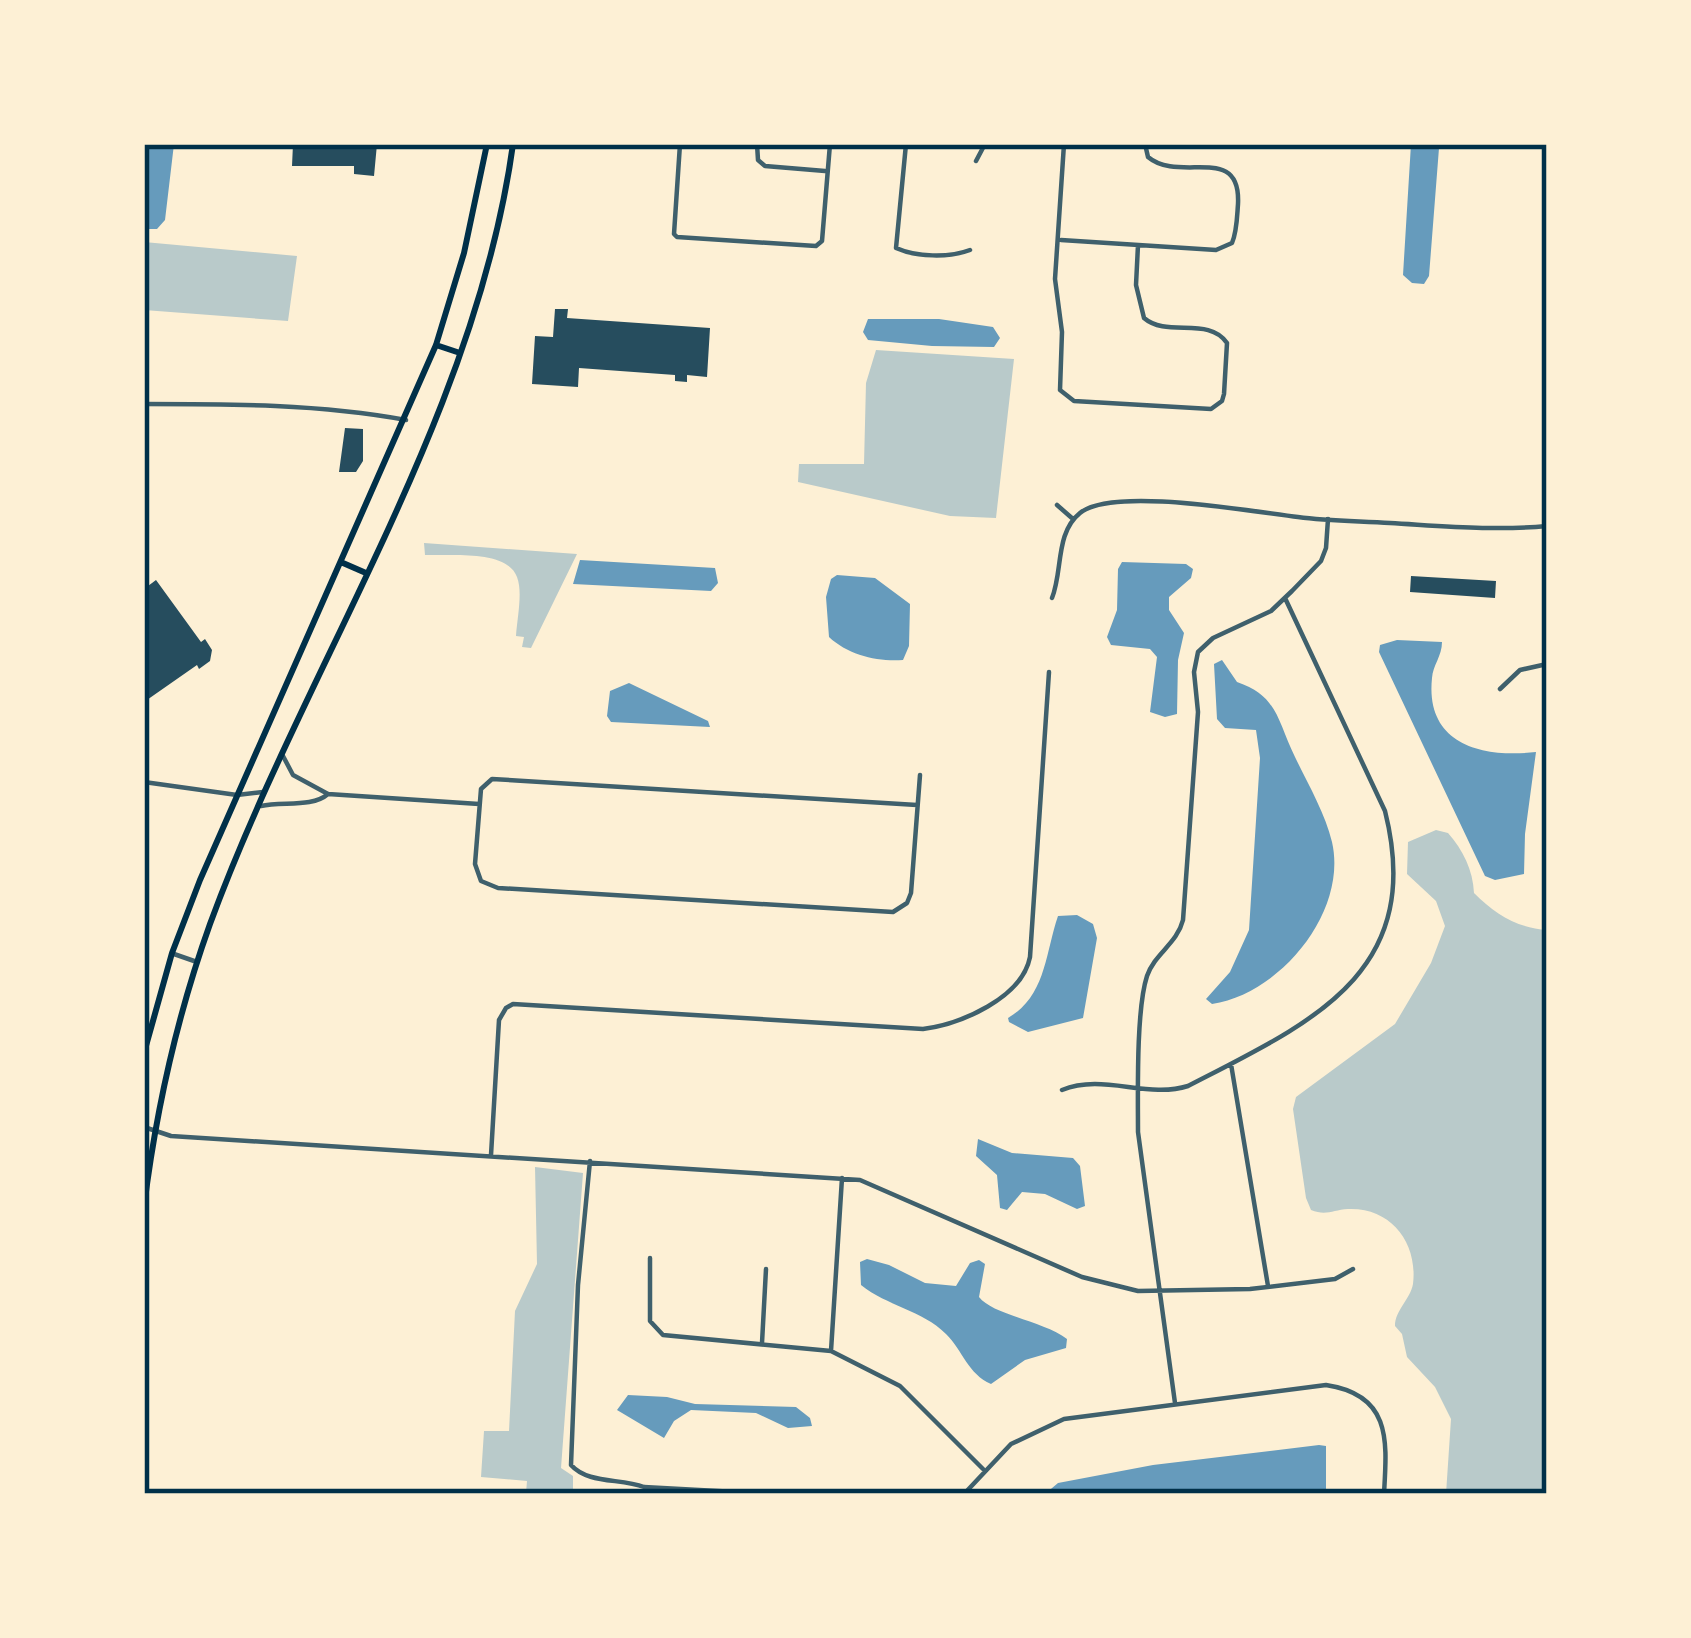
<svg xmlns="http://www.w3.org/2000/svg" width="1691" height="1638" font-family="'Fira Sans',sans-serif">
	<rect width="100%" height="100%" fill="#fdf0d5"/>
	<path fill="#b9caca" d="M144,242L297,256L288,321L144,310Z
		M876,350L1014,359L996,518L950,516L798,482L799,464H864L866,383Z
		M424,543L577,554L531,648L522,647L524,637L516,636C517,619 523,592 517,577C507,549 449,556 425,555Z
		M1436,830L1448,833C1463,850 1473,870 1474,893C1495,914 1517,928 1547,930V964L1542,972L1547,983V1494H1446L1451,1419L1435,1387L1407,1357L1402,1334L1395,1326C1395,1310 1410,1300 1413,1284C1418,1243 1391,1207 1348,1209C1333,1210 1326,1216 1311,1210L1306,1198L1293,1109L1296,1097L1395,1024L1431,963L1445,926L1436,901L1407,874L1408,842Z
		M535,1167L583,1173L561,1468L573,1476V1492L526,1493L527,1481L481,1477L484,1431H509L515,1311L537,1264Z"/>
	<path fill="#669bbc" d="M144,144H174L165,220L157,229H144Z
		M1411,144H1437L1439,148L1429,276L1424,284L1412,283L1403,275Z
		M868,319H939L993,327L1000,338L994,347L932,346L868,340L863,332Z
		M580,560L715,568L718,583L711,591L573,584Z
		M1122,562L1186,564L1193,569L1191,578L1169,597V610L1184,633L1178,660L1177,714L1165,717L1150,712L1157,657L1150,649L1111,645L1107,637L1117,610L1118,569Z
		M837,575L875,578L910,604L909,646L903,660C878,662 848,655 829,637L826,597L831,579Z
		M1397,640L1442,642C1442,656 1433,665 1432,678C1425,745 1483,758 1536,752L1525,834L1524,874L1495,880L1485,876L1379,652L1380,645Z
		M1222,660L1237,682C1278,696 1277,720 1295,757C1308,784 1325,813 1332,842C1348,912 1280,994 1212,1004L1206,999L1230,972L1249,930L1260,758L1256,730L1225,728L1217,719L1214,664Z
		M629,683L708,721L710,727L611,722L607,716L610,691Z
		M1077,915L1093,924L1097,938L1083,1018L1028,1032L1009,1022L1008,1018C1046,996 1045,954 1058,916Z
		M978,1139L1012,1153L1073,1158L1080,1166L1085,1206L1077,1209L1045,1194L1022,1192L1007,1210L1000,1208L997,1175L976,1156Z
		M867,1259L889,1265L925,1283L956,1286L970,1263L979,1260L985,1264L979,1297C993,1315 1043,1321 1067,1339L1066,1348L1025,1360L991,1384C968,1374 963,1351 946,1334C922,1310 887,1306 861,1285L860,1262Z
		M628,1395L667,1397L695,1404L796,1407L810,1418L812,1426L788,1428L756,1413L691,1410L674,1421L664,1438L617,1410Z
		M1319,1445L1326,1446V1494H1045L1058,1483L1153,1465Z"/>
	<path fill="#264d5e" d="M293,144H377L374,176L354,174V166H292Z
		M555,309H568L567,318L710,328L707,377L687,375V382L675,381V375L579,368L578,387L532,384L535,336L553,337Z
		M345,428L363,429V461L356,472H339Z
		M1411,576L1496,581L1495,598L1410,592Z
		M156,580L201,642L205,639L212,650L210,661L199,669L197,665L144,702V589Z"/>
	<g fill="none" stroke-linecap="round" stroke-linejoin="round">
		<path stroke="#3f606c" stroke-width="4.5" d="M680,144L674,234L677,237L816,246L822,241L830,144
			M757,144L758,160L765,166L825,171
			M906,144L896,248C916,257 949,258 970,250
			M1064,144L1055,279L1062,332L1060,390L1074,401L1211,409L1222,401L1224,394L1227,343C1209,316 1167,338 1144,318L1136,285L1138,245
			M976,161L985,144
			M1061,240L1216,250L1232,243C1237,231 1237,217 1238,204C1241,142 1180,184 1148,157L1145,144
			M144,404C231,404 320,404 406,420
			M1057,505L1073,519
			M1052,598C1063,571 1055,533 1080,513C1113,486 1253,512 1298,517C1328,521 1359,521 1390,523C1443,526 1495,531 1547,526
			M1500,689L1520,670L1547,664
			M283,756L293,775L328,794L479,804
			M144,782L237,795L263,792
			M917,805L492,779L481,789L475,864L481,881L498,888L893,912L907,903L911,893L920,775
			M261,806C282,801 312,808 328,794
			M174,954L197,962
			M1231,1064L1268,1286
			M1062,1090C1103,1073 1147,1099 1188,1086C1310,1023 1426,974 1385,811L1285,598
			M144,1127L171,1136L860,1180L1082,1277L1138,1291L1250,1289L1335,1279L1353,1269
			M491,1155L499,1020L506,1008L513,1004L923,1029C961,1024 1022,998 1030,957L1049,672
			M590,1161L578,1285L571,1465C588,1484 620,1478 644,1487L774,1494
			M650,1258V1321L663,1335L831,1351L900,1386L983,1469
			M762,1343L766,1269
			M831,1351L842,1178
			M1175,1403L1138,1132C1138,1094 1136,1010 1147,976C1155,953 1177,944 1183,920L1198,712L1194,672L1198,652L1213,638L1271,611L1292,591L1321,561L1326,548L1328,519
			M964,1494L1011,1444L1064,1419L1326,1385C1392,1395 1387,1441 1384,1494"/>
		<path stroke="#003049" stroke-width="6" d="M436,345L460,353
			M343,563L366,573
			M144,1053L172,953L200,880L436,345L464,253L487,144
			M144,1207C156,1110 177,1016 210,924C305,665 475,421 513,144"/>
	</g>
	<rect width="1691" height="1638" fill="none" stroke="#fdf0d5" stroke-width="294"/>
	<rect x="147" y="147" width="1397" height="1344" fill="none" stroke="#003049" stroke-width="4.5"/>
</svg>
